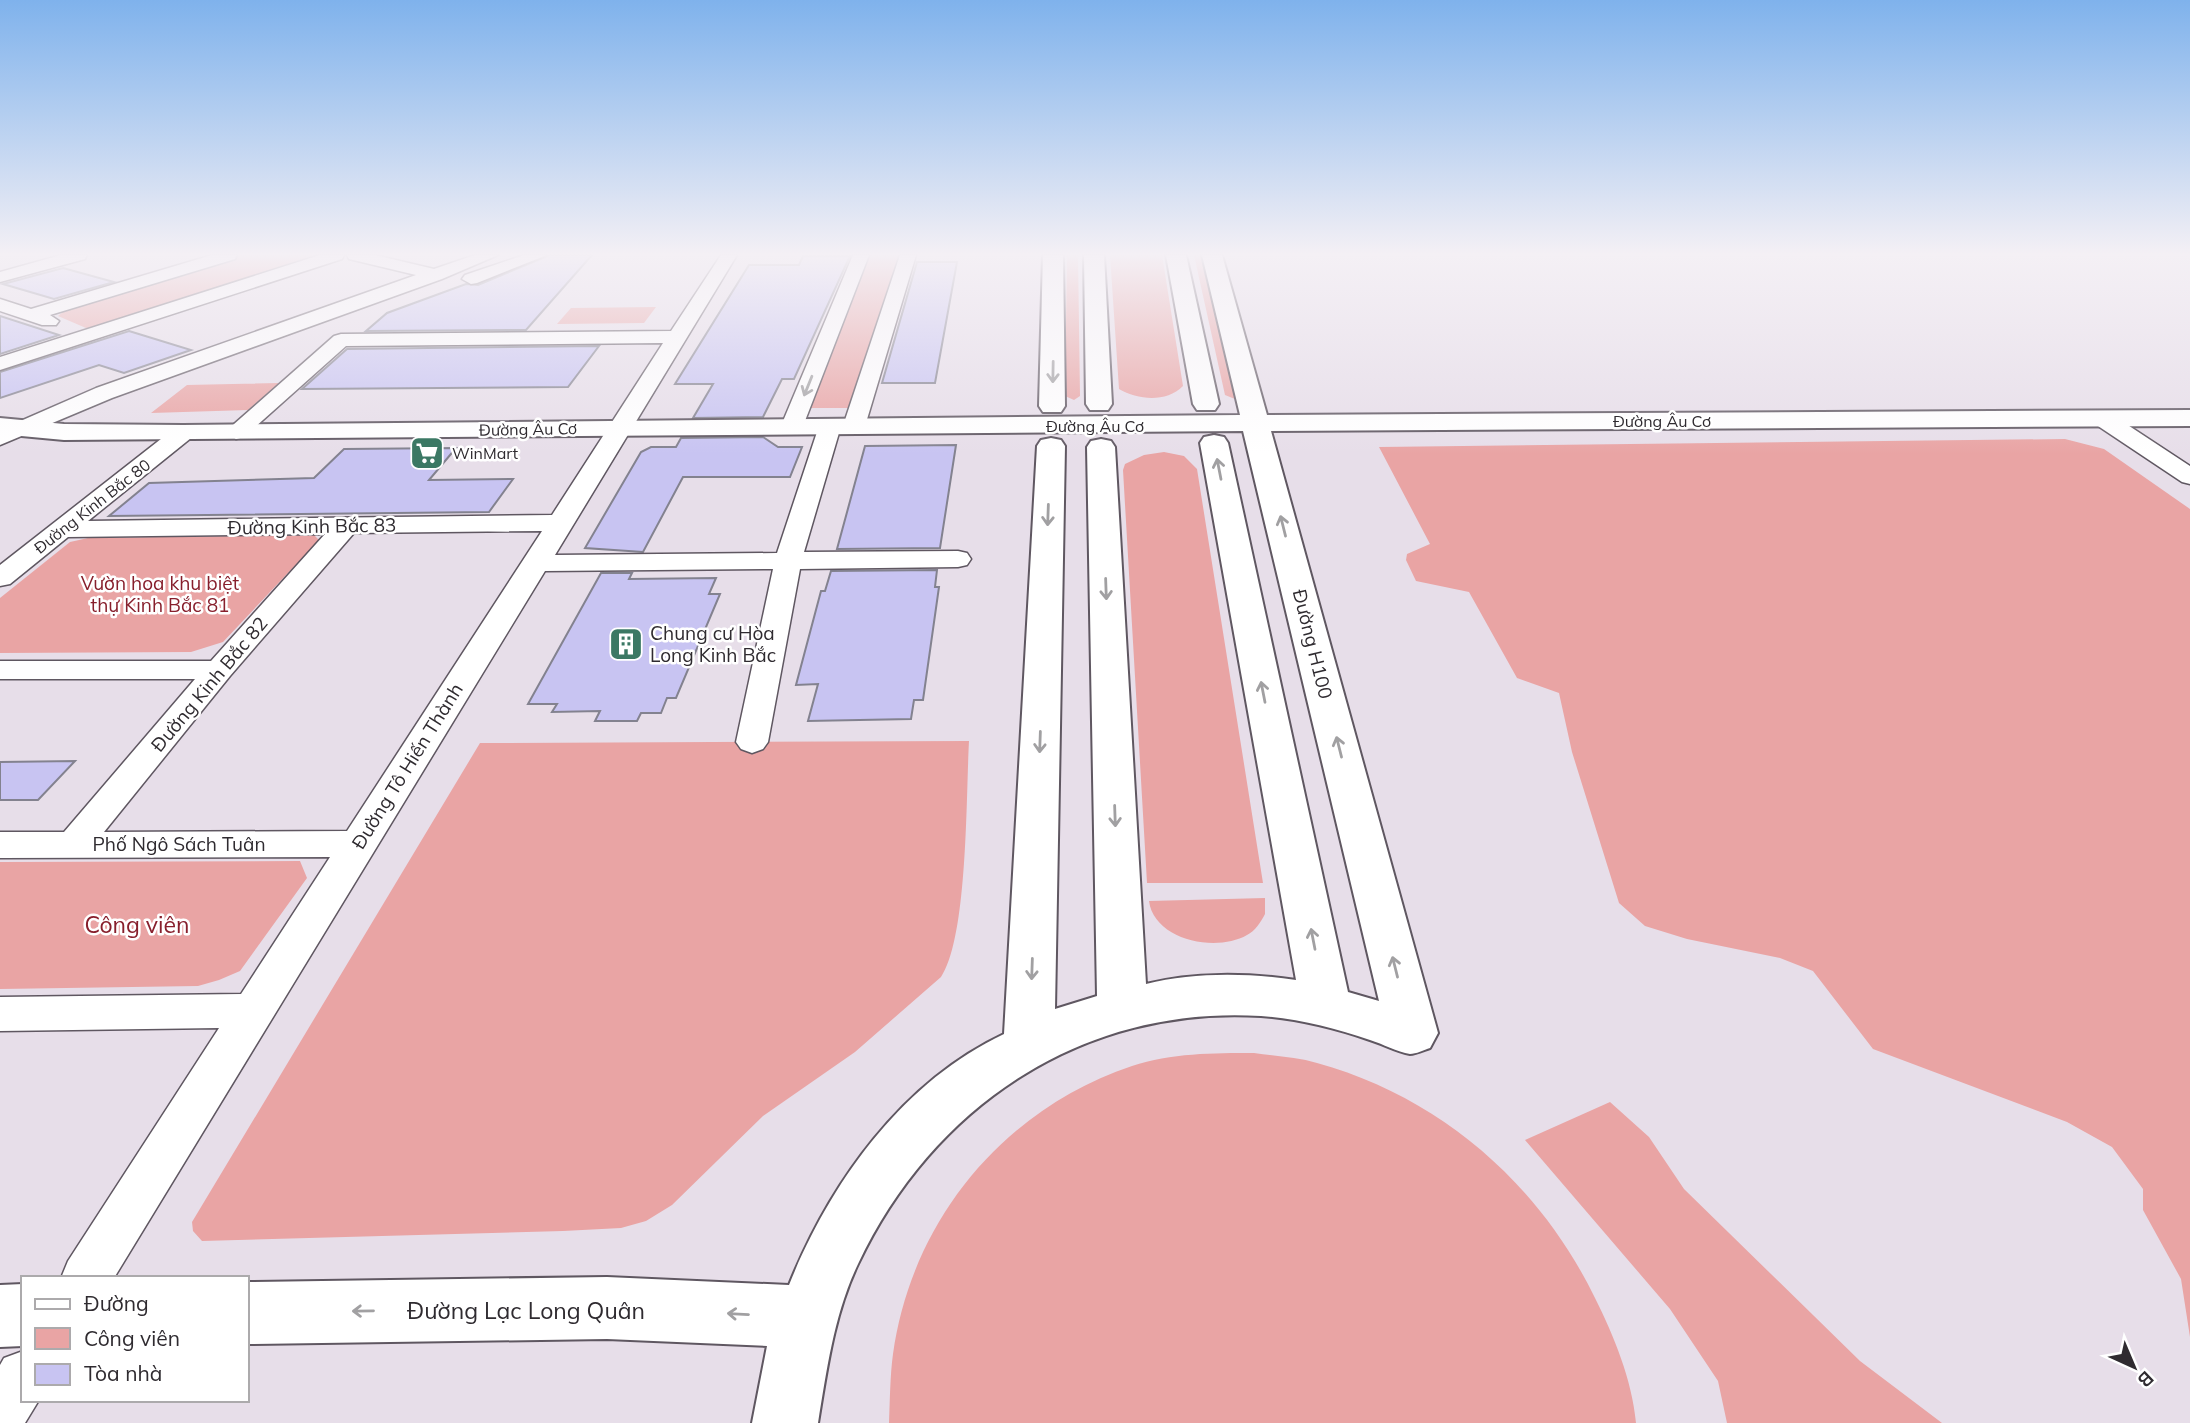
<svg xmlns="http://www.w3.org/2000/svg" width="2190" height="1423" font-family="Mulish,sans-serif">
	<rect width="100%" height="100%" fill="#e7dee9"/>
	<path fill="#e9a4a4" d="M237,255H323L99,328H86L58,316L68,308Z
		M870,255H901L850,408H810Z
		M1067,255H1078L1080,396L1074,400L1065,396Z
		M1110,255H1162L1183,386C1166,403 1138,400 1119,389Z
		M1194,255H1205L1239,395L1235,399L1225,395Z
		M656,307L644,323L557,324L571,308Z
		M279,383L248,410L151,413L187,385Z
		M2065,439L2104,449L2190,509V1337L2181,1279L2143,1210V1189L2112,1147L2067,1122L1873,1049L1813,971L1780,958L1687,939L1645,926L1619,903L1572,752L1559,693L1517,678L1469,592L1416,581L1406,560L1407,554L1430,544L1379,447Z
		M1164,452L1184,456L1197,469L1263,883H1147L1123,470L1125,464L1144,455Z
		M314,535L319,540L223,642L191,652L0,653V598L70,542L88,538Z
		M969,741C966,795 968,937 941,977L855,1052L763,1116L672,1205L646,1221L621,1228L563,1231L202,1241L193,1231L192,1222L480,743Z
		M300,861L307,878L240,971L219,980L198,986L0,989V862Z
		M1265,898V914C1261,922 1255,931 1247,935C1216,953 1154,940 1149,901Z
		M1254,1053C1274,1056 1297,1057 1317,1063C1440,1097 1539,1183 1595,1298C1614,1336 1632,1380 1636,1423H889C890,1400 890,1376 893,1354C912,1219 1004,1109 1132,1066C1171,1053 1213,1053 1254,1053Z
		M1610,1102L1649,1137L1684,1189L1860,1361L1942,1423H1727L1718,1381L1670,1309L1525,1140Z"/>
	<path fill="#c8c4f2" stroke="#83828f" stroke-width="2" d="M550,255H592L526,330L366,331L387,313L466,284L478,285Z
		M803,256H850L794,379H782L763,417L693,418L713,384H675L749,265H799Z
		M917,262H957L935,383H882Z
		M63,268L114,282L54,299L3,284Z
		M0,316L59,335L0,354Z
		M129,331L191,350L124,373L99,365L0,398V372Z
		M599,346L568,387L302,389L347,349Z
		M763,437L778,447H802L790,477H683L643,552L585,548L641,452L651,447H676L681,438Z
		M956,445L940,548L837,549L865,446Z
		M456,448L429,480L513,479L489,512L109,516L149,483L314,478L344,449Z
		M937,570L935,587H939L923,700H914L911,719L808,721L818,684L796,685L821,591H825L831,571Z
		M601,573H632L629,579L716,578L709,594H720L676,698H667L661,713H641L637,721H595L600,711L552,712L557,704H528Z
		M75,761L38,800H0V762Z"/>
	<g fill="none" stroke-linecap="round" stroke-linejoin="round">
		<g stroke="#5f5761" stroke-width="3">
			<path id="minor" d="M61,255H87L85,259L0,282V272Z
				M212,255H237L235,259L50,315L59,321L56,325H42L0,311V299L31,309Z
				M320,255H344L342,259L0,370V357Z
				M347,255H375L434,269L475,255H498L442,279L112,398L0,445V430L96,388L416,275L349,259Z
				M524,255H547L477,283L471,284L462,279L465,275Z
				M721,255H737L555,555L777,553L819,426L830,419L841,426L804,552L958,551L967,553L971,559L967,565L958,567L800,569L768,742L763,749L752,753L741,749L736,742L773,569L545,571L114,1278H61L68,1261L219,1028L0,1031V997L241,994L330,857L0,858V832H64L195,679H0V661H211L325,534L68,537L10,584L0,586V565L175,428H191L194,433L191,438L88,521L552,515L663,343L346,346L244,437L236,439L225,432L334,336L341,334L671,331ZM542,531L347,831L104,832L230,676L354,533Z
				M853,255H869L803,426L800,431H784L781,426Z
				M900,255H916L865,426L862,431H846L843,426Z
				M2103,412L2111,414L2190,466V484L2182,482L2095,424L2092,419Z
				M23,1351V1400H39L25,1423H0V1365L4,1358Z"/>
		</g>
		<g stroke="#5f5761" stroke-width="4">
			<path id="major" d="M1043,255H1063L1065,406L1061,412H1043L1039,406Z
				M1084,255H1104L1112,404L1108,410H1090L1086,404Z
				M1166,255H1186L1219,404L1215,410H1197L1193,404Z
				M1202,255H1222L1267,415L2190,410V426L1271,431L1438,1033L1430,1048C1424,1050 1416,1054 1410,1054C1397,1052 1383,1044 1370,1040C1335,1028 1298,1019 1261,1016C1084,1005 933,1105 858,1264C834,1314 827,1369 818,1423H752L767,1346L607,1339L247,1344V1282L607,1277L789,1285C830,1183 902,1082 1004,1034L1037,446L1041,440L1051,438L1061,440L1065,446L1055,1009L1097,996L1087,447L1091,441L1101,439L1111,441L1115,447L1146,984C1193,972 1249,973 1296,980L1200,443L1204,437L1214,435L1224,437L1228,443L1348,992L1379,1001L1243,431L64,440L0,434V418L64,424L183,425L1240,415Z
				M23,1284V1346L0,1347V1285Z"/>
		</g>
		<use href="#minor" fill="#fff" fill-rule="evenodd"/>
		<use href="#major" fill="#fff" fill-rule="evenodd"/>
	</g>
	<defs><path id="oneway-shaft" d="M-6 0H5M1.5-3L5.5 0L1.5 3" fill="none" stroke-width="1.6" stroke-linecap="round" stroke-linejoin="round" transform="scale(1.75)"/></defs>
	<g stroke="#a1a0a2">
		<use href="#oneway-shaft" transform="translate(1053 372) rotate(91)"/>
		<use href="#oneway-shaft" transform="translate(808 386) rotate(112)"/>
		<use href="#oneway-shaft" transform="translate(1219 469) rotate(-101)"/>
		<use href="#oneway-shaft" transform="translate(1048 515) rotate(92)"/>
		<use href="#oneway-shaft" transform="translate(1283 526) rotate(-104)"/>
		<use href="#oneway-shaft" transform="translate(1106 589) rotate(88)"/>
		<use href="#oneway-shaft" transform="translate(1263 692) rotate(-101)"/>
		<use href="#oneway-shaft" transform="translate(1040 742) rotate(92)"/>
		<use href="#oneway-shaft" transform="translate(1339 747) rotate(-104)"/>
		<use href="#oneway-shaft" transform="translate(1115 816) rotate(88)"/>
		<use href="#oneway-shaft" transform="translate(1313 939) rotate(-101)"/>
		<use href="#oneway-shaft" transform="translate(1395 967) rotate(-104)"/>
		<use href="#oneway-shaft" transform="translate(1032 969) rotate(92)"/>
		<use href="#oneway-shaft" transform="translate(363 1311) rotate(179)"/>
		<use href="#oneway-shaft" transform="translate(738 1314) rotate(-177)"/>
	</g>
	<linearGradient id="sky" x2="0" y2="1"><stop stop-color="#7fb2ec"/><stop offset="0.56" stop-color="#f4f0f5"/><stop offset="1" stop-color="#f4f0f5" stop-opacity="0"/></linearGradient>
	<rect width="2190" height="454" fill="url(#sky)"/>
	<defs>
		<g id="supermarket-square" transform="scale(1.75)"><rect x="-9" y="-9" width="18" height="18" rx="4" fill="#3b7864" stroke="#fff"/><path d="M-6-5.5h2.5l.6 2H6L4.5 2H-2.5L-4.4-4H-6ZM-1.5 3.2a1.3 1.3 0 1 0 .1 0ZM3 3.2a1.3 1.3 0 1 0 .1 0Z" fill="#fff"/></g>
		<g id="building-square" transform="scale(1.75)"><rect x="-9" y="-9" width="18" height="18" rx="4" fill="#3b7864" stroke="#fff"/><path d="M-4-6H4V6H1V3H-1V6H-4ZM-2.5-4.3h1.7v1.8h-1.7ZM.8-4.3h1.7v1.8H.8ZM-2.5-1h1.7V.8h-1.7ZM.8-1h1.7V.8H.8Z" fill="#fff"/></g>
	</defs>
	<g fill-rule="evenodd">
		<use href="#supermarket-square" x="427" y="453"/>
		<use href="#building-square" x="626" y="644"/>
	</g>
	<g text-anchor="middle" stroke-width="5" stroke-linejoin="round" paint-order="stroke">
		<g font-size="16" fill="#2f2b30" stroke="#fff">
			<text x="1662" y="427">Đường Âu Cơ</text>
			<text x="1095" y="432">Đường Âu Cơ</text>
			<text transform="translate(528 429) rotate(-1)" y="6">Đường Âu Cơ</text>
			<text transform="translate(92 506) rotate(-38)" y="6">Đường Kinh Bắc 80</text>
		</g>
		<g font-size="16" fill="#2f2b30" stroke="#fff" text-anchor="start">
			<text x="452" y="459">WinMart</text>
		</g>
		<g font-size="19" fill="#2f2b30" stroke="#fff">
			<text transform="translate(312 526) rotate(-1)" y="7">Đường Kinh Bắc 83</text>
			<text transform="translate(1313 644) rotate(76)" y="7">Đường H100</text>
			<text transform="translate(209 684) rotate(-50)" y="7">Đường Kinh Bắc 82</text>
			<text transform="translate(407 766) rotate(-58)" y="7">Đường Tô Hiến Thành</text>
			<text x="179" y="851">Phố Ngô Sách Tuân</text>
		</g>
		<g font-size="19" fill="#871f2c" stroke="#fff">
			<text x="160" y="590">Vườn hoa khu biệt<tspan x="160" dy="22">thự Kinh Bắc 81</tspan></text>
		</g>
		<g font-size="19" fill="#2f2b30" stroke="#fff" text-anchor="start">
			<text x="650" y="640">Chung cư Hòa<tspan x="650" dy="22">Long Kinh Bắc</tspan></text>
		</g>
		<g font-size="23" fill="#871f2c" stroke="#fff">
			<text x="137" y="933">Công viên</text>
		</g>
		<g font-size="23" fill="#2f2b30" stroke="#fff">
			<text x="526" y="1319">Đường Lạc Long Quân</text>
		</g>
	</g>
	<rect x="21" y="1276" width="228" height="126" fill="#ffffff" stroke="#acaaac" stroke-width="2"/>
	<rect x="35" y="1299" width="35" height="10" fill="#ffffff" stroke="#acaaac" stroke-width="2"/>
	<text x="84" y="1311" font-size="21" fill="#2f2b30">Đường</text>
	<rect x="35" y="1328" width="35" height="21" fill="#e9a4a4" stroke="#acaaac" stroke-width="2"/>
	<text x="84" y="1346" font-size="21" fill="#2f2b30">Công viên</text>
	<rect x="35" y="1364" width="35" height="21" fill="#c8c4f2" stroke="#acaaac" stroke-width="2"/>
	<text x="84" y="1381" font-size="21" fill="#2f2b30">Tòa nhà</text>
	<g transform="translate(2134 1367) rotate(136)" stroke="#ffffff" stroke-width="5" paint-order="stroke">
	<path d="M0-5L12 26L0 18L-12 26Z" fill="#2f2b30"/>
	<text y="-10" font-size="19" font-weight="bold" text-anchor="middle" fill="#2f2b30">B</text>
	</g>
</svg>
